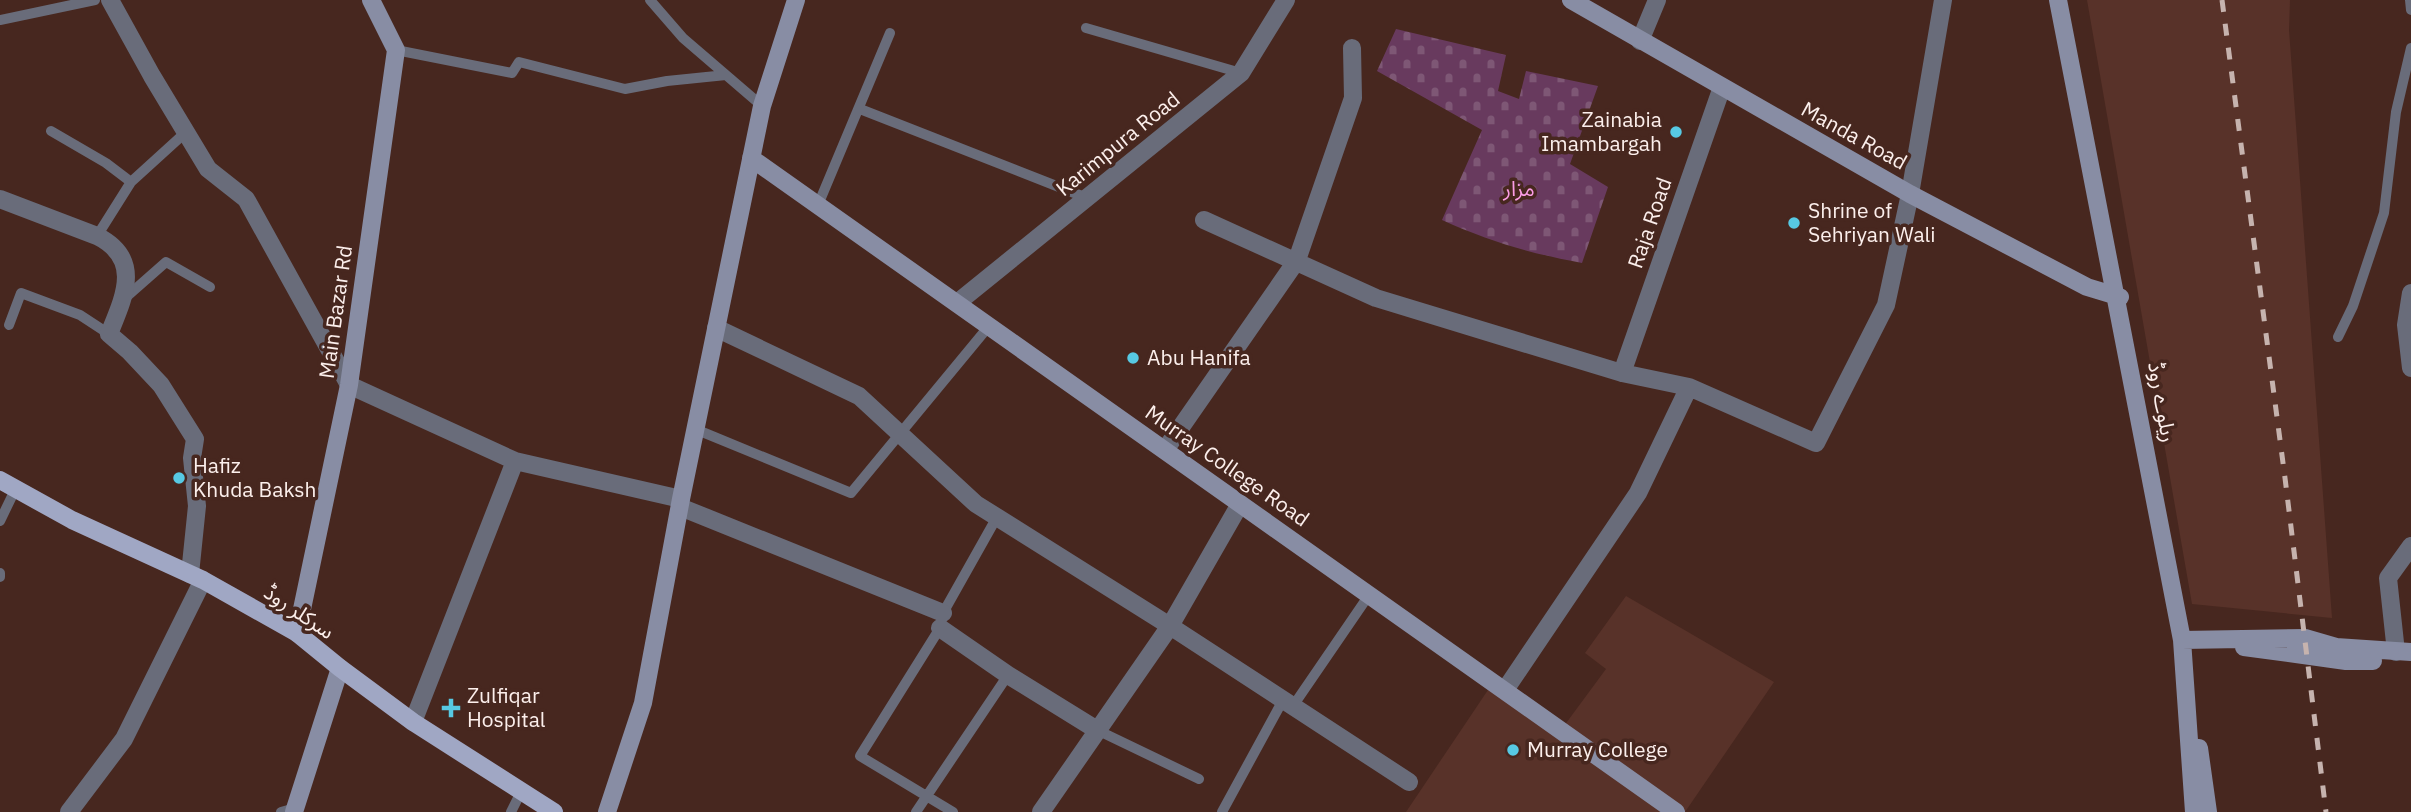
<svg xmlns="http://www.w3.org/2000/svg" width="2411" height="812" font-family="'IBM Plex Sans','Noto Sans Arabic',sans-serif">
	<defs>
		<pattern id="cemetery-stones" width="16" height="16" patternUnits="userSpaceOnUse" patternTransform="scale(1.75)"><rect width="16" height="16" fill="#683a5e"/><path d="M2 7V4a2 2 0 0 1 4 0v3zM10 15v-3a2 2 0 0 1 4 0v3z" fill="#7e5775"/></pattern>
	</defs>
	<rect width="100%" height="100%" fill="#47271f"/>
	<path fill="#583229" d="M2087,0H2290L2289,30L2332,618L2192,604Z
		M1626,596L1774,682L1685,812H1676L1561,730L1606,669L1585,653Z
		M1490,687L1664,812H1406Z"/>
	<path fill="url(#cemetery-stones)" d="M1396,29L1506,55L1498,91L1519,99L1526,71L1598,86L1570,164L1608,187L1582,263C1529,253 1491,242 1442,220L1482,130L1377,71Z"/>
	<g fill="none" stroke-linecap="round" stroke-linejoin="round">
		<path stroke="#696c7a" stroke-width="10" d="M650,0L683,38L762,106
			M2410,0L2411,10
			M0,20L95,0
			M1086,28L1241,73
			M396,50L512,73L519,62L625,89L667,81L726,75
			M860,109L1087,198
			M51,131L106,163L131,182
			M818,205L890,33
			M97,236L131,182L186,132
			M124,299L166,262L210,287
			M9,325L21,293L80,315L109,334
			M2338,337L2353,306L2384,213L2396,112L2411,48
			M695,429L851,493L989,326
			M0,521L15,490
			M0,573V577
			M1293,706L1369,595
			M1097,730L1199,779
			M281,812L295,808
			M511,812L521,792
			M916,812L1008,675
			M953,812L860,756L940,628L943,613L997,517
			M1222,812L1283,700"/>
		<path stroke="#696c7a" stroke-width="18" d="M110,0L152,76L208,169L246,199L349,385L515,461L681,499
			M1640,41L1657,0
			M0,199L97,236C143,259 124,297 109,334L130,352L161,385L195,439L192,458L197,506L190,574
			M1204,220L1376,298L1622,373L1689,387L1816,443L1886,305L1910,194L1943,0
			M2411,293L2406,325L2411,368
			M957,303L1241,73L1286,0
			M716,328L859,396L976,504L1170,626L1409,782
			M1622,373L1722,87
			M1165,450L1297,260L1353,98L1352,48
			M680,507L943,613
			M940,628L1008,675L1097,730
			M2396,652L2388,578L2411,546
			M1505,690L1638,493L1689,387
			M413,722L515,461
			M69,812L124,739L203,580
			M1041,812L1170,626L1240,504"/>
		<path stroke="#888da4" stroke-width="18" d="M1571,0L1910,194L2087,287L2120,297
			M2058,0L2182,640L2194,812
			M751,158L1676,812
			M297,633L349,385L396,50L371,0
			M2182,640L2305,638L2336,647L2411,652
			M2244,647L2346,661H2373
			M2199,748L2208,812
			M294,812L340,668
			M607,812L643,703L681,499L762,106L796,0"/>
		<path stroke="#a0a7c4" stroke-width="18" d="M0,480L72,520L203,580L297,633L340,668L413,722L554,812"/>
		<path stroke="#c6b3ae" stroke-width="5" stroke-dasharray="12 12" stroke-linecap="butt" d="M2222,0L2285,478L2326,812"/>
	</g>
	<g fill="#57c9e3" stroke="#47271f" stroke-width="2.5">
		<circle cx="1676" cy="132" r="7"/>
		<circle cx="1794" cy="223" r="7"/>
		<circle cx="1133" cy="358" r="7"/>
		<circle cx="179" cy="478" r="7"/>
		<path d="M447.5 697.5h7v7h7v7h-7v7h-7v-7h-7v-7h7z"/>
		<circle cx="1513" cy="750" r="7"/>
	</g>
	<g text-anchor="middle" stroke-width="7" stroke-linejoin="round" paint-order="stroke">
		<g font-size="21" fill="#fcefec" stroke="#47271f" text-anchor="start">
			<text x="1662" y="127" text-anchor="end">Zainabia<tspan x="1662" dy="24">Imambargah</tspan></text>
			<text x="1808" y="218">Shrine of<tspan x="1808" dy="24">Sehriyan Wali</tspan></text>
			<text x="1147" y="365">Abu Hanifa</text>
			<text x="193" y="473">Hafiz<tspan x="193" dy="24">Khuda Baksh</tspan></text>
			<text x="467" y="703">Zulfiqar<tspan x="467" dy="24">Hospital</tspan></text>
			<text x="1527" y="757">Murray College</text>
		</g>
		<g font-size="21" fill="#fcefec" stroke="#47271f">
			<text transform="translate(1854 136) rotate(29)" y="7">Manda Road</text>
			<text transform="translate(1118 144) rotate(-39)" y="7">Karimpura Road</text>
			<text transform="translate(1650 223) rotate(-71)" y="7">Raja Road</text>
			<text transform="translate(336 312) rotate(-82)" y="7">Main Bazar Rd</text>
			<text transform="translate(2162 402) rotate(80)" y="7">ریلوے روڈ</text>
			<text transform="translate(1227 466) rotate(35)" y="7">Murray College Road</text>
			<text transform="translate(299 612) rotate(34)" y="7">سرکلر روڈ</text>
		</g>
		<g font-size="21" fill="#fb9ce6" stroke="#47271f">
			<text x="1519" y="196">مزار</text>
		</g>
	</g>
</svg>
